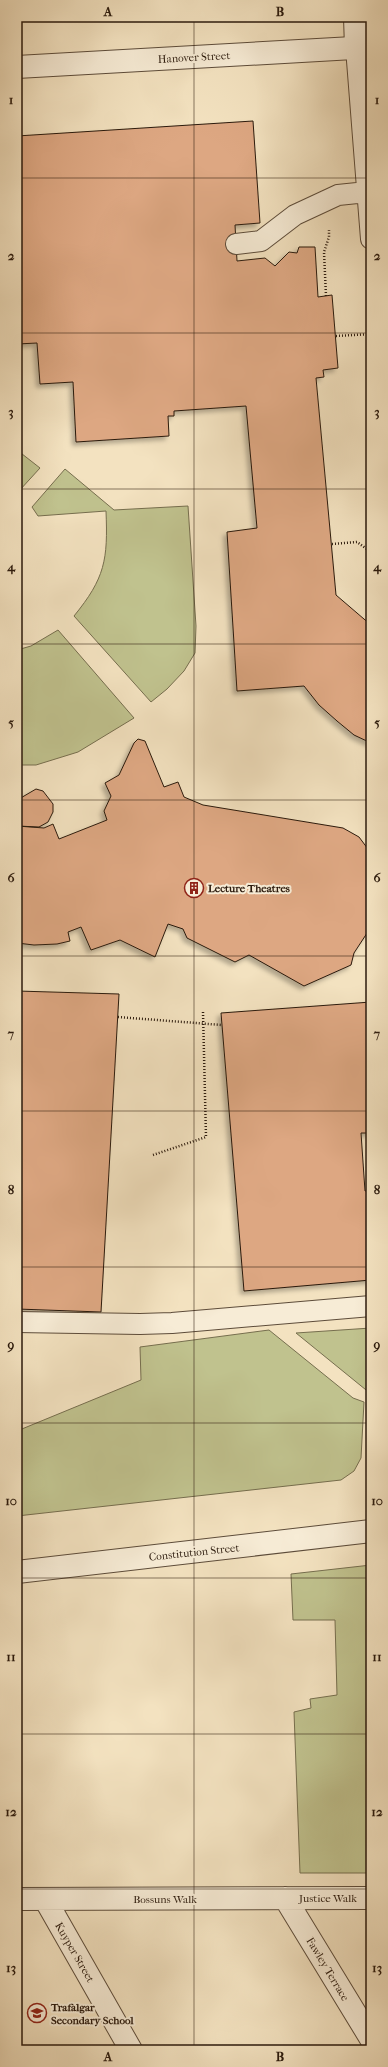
<svg xmlns="http://www.w3.org/2000/svg" width="388" height="2067" font-family="'IM FELL French Canon',serif">
	<defs>
		<filter id="shadow"><feDropShadow dx="-3.5" dy="3.5" stdDeviation="2" flood-color="#0004"/></filter>
	</defs>
	<rect width="100%" height="100%" fill="#f3e2c0"/>
	<filter id="stains"><feTurbulence type="fractalNoise" baseFrequency=".005" numOctaves="4"/><feColorMatrix values="0 0 0 0 .2 0 0 0 0 .09 0 0 0 0 .02 0 0 0 .5 -.17"/></filter>
	<radialGradient id="worn" r=".72"><stop offset=".6" stop-color="#630" stop-opacity="0"/><stop offset="1" stop-color="#630" stop-opacity=".3"/></radialGradient>
	<path fill="#c0c28e" stroke="#766e4e" d="M17,450L40,468L19,491L17,489Z
		M65,469L114,510L188,506L196,626L195,653L184,671L167,689L151,702L74,616C105,578 108,560 106,511L38,516L32,507Z
		M58,630L134,718L78,752L36,765H17V650L31,646Z
		M371,1328V1394L296,1333Z
		M269,1330L353,1398L364,1402L361,1458L354,1471L341,1480L17,1516V1431L141,1380L140,1347Z
		M371,1565V1873H300L294,1712L311,1708L310,1699L337,1695L335,1620H293L291,1574Z"/>
	<path fill="#dda782" stroke="#2b1a0d" filter="url(#shadow)" d="M253,121L260,223L235,225L237,261L265,258L275,266L289,252L297,253L299,247H315L318,297L332,295L338,368L323,370L324,377L316,378L336,595L371,625V743L354,735L337,721L319,705L304,686L237,691L227,532L257,528L246,406L174,411V416H168L169,436L76,442L73,382L40,384L37,343L17,344V136Z
		M138,739L145,741L164,787L178,782L184,797L203,805L343,828L359,837L371,853V927L354,953L351,965L304,986L249,955L235,962L187,938L183,929L168,924L155,957L120,940L91,950L81,927L68,932L70,941L57,944L34,945L17,943V826L44,828L53,824L59,839L107,820L104,811L111,796L105,783L119,775L134,743Z
		M36,789L43,791L53,804V812L48,822L39,827L17,826V805L19,799Z
		M17,991L119,994L101,1312L17,1309Z
		M371,1002V1133H361L365,1191L371,1190V1280L244,1291L221,1013Z
		M17,2044L32,2050H17Z"/>
	<g fill="none" stroke-linecap="round" stroke-linejoin="round">
		<g stroke="#5d4c3a" stroke-width="22">
			<path id="service" d="M356,48L371,239
				M236,244L261,241L295,215L338,195L367,192
				M17,1322L140,1324L172,1323L371,1306"/>
		</g>
		<g stroke="#5d4c3a" stroke-width="24">
			<path id="minor" d="M355,17L356,48
				M17,1572L371,1531
				M285,1898L371,2039
				M17,1899L371,1898
				M45,1899L131,2050"/>
		</g>
		<g stroke="#5d4c3a" stroke-width="24">
			<path id="tertiary" d="M17,67L371,47"/>
		</g>
		<path stroke="#2b1a0d" stroke-width="2.5" stroke-dasharray="1 2" stroke-linecap="butt" d="M326,296L324,252L329,237V230
			M336,336L371,334
			M332,544L357,542L371,552
			M153,1155L206,1137L203,1012"/>
		<use href="#service" stroke="#f7ecd6" stroke-width="20"/>
		<use href="#minor" stroke="#f7ecd6" stroke-width="22"/>
		<use href="#tertiary" stroke="#f7ecd6" stroke-width="22"/>
		<path stroke="#2b1a0d" stroke-width="2.5" stroke-dasharray="1 2" stroke-linecap="butt" d="M118,1017L222,1025"/>
	</g>
	<path fill="none" stroke="#2b1a0d" stroke-width="1" stroke-opacity="0.55" d="M194,17V2050M17,178H371M17,333H371M17,489H371M17,644H371M17,800H371M17,956H371M17,1111H371M17,1267H371M17,1423H371M17,1578H371M17,1734H371M17,1889H371"/>
	<defs>
		<g id="building-ring" transform="scale(1)"><circle r="9.5" fill="#f7ecd6" stroke="#8f2418" stroke-width="1.5"/><path d="M-4-6H4V6H1V3H-1V6H-4ZM-2.5-4.3h1.7v1.8h-1.7ZM.8-4.3h1.7v1.8H.8ZM-2.5-1h1.7V.8h-1.7ZM.8-1h1.7V.8H.8Z" fill="#8f2418"/></g>
		<g id="school-ring" transform="scale(1)"><circle r="9.5" fill="#f7ecd6" stroke="#8f2418" stroke-width="1.5"/><path d="M0-5L7-2L0 1L-7-2ZM-4 1L0 2.5L4 1V4Q0 6-4 4Z" fill="#8f2418"/></g>
	</defs>
	<g fill-rule="evenodd">
		<use href="#building-ring" x="194" y="888"/>
		<use href="#school-ring" x="37" y="2013"/>
	</g>
	<g text-anchor="middle" stroke-width="4" stroke-linejoin="round" paint-order="stroke">
		<g font-size="11" fill="#2b1a0d" stroke="#f7ecd6">
			<text transform="translate(194 57) rotate(-3)" y="4">Hanover Street</text>
			<text transform="translate(194 1552) rotate(-6)" y="4">Constitution Street</text>
			<text x="328" y="1902">Justice Walk</text>
			<text x="165" y="1903">Bossuns Walk</text>
			<text transform="translate(75 1952) rotate(60)" y="4">Kuyper Street</text>
			<text transform="translate(328 1969) rotate(59)" y="4">Fawley Terrace</text>
		</g>
		<g font-size="11" font-weight="bold" fill="#2b1a0d" stroke="#f7ecd6" text-anchor="start">
			<text x="208" y="892">Lecture Theatres</text>
			<text x="51" y="2011">Trafalgar<tspan x="51" dy="13">Secondary School</tspan></text>
		</g>
	</g>
	<rect width="388" height="2067" fill="none" stroke="#f3e2c0" stroke-width="44"/>
	<rect x="22" y="22" width="344" height="2023" fill="none" stroke="#2b1a0d" stroke-width="1.5"/>
	<g font-size="13" text-anchor="middle" font-weight="bold" fill="#2b1a0d">
		<text x="108" y="16">A</text>
		<text x="280" y="16">B</text>
		<text x="11" y="104">1</text>
		<text x="377" y="104">1</text>
		<text x="11" y="260">2</text>
		<text x="377" y="260">2</text>
		<text x="11" y="416">3</text>
		<text x="377" y="416">3</text>
		<text x="11" y="571">4</text>
		<text x="377" y="571">4</text>
		<text x="11" y="727">5</text>
		<text x="377" y="727">5</text>
		<text x="11" y="882">6</text>
		<text x="377" y="882">6</text>
		<text x="11" y="1038">7</text>
		<text x="377" y="1038">7</text>
		<text x="11" y="1194">8</text>
		<text x="377" y="1194">8</text>
		<text x="11" y="1349">9</text>
		<text x="377" y="1349">9</text>
		<text x="11" y="1505">10</text>
		<text x="377" y="1505">10</text>
		<text x="11" y="1661">11</text>
		<text x="377" y="1661">11</text>
		<text x="11" y="1816">12</text>
		<text x="377" y="1816">12</text>
		<text x="11" y="1972">13</text>
		<text x="377" y="1972">13</text>
		<text x="108" y="2061">A</text>
		<text x="280" y="2061">B</text>
	</g>
	<rect width="100%" height="100%" filter="url(#stains)"/>
	<rect width="100%" height="100%" fill="url(#worn)"/>
</svg>
